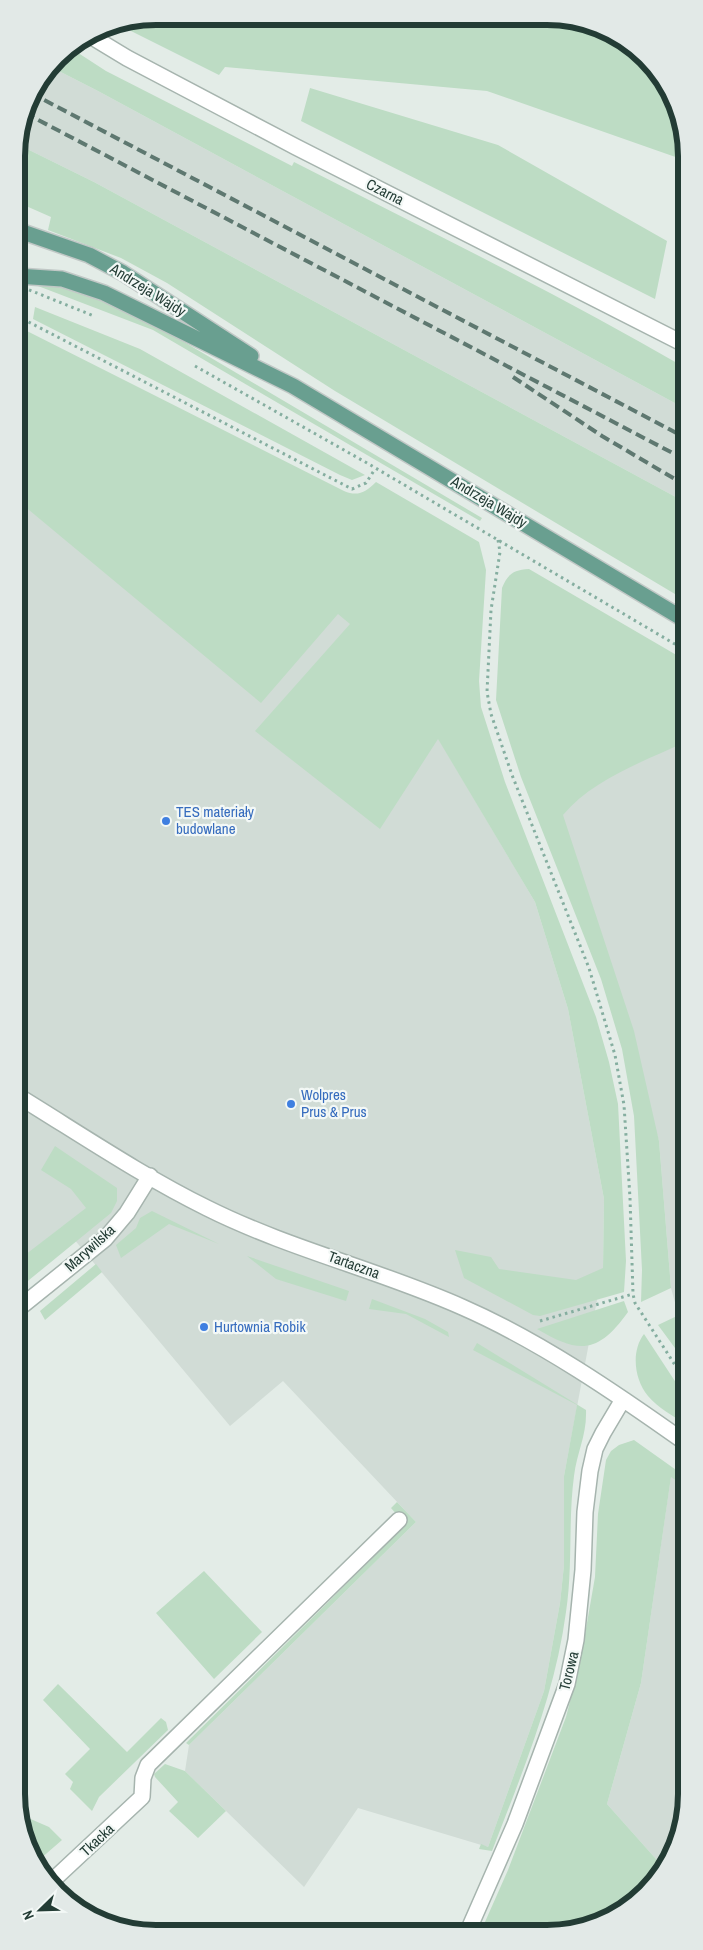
<svg xmlns="http://www.w3.org/2000/svg" width="703" height="1950" font-family="'Archivo Narrow',sans-serif">
	<rect width="100%" height="100%" fill="#e3ece7"/>
	<path fill="#d1dcd6" d="M51,67L98,91L684,408L685,502L94,182L17,144L30,94Z
		M17,340L102,383L406,553L438,738L535,902L568,1009L604,1199L603,1268L564,1476V1565L560,1603L544,1691L488,1847L358,1808L304,1887L185,1771L189,1745L416,1522L283,1381L230,1426L63,1226L21,1259L18,1255Z
		M685,668L686,1342L671,1288L659,1141L545,764Z
		M671,1476L686,1487V1803L676,1847L664,1868L607,1804L641,1683Z"/>
	<path fill="#bddcc4" d="M156,16L575,19L646,57L684,128V160L487,91L225,67L219,75L117,24Z
		M69,47L106,71L292,166L294,162C425,229 557,293 684,367V408L98,91L51,67L64,51Z
		M310,88L498,145L667,241L655,299L301,121Z
		M17,144L94,182L685,502V600L335,391L167,283L121,258L48,230L51,217L17,202Z
		M39,283C78,289 116,307 152,323L482,518L480,521L153,330L38,286Z
		M35,307L140,349L365,475L352,480L340,475L33,319Z
		M17,326L344,491C358,497 366,492 376,482L479,542L486,570L479,681L481,707L505,782L596,1017L609,1062L618,1104L626,1261L624,1292L540,1316L533,1315L464,1278L455,1250L491,1257L499,1269L576,1280L603,1268L604,1199L568,1009L535,902L438,739L380,829L255,731L350,624L338,614L261,703L17,500Z
		M529,569L685,660V742C643,762 593,779 563,815L634,1031L659,1141L671,1288L641,1302L642,1270L634,1116L622,1049L601,979L521,777L496,700L502,588C508,574 513,570 529,569Z
		M55,1146L117,1188V1201L111,1213L18,1289V1255L21,1258L86,1208L71,1189L41,1170Z
		M152,1211L219,1244L169,1224L121,1258L116,1245L136,1228L140,1218Z
		M247,1256L349,1291L346,1301L276,1279Z
		M96,1264L102,1272L45,1320L40,1311Z
		M372,1299L425,1319L448,1332L449,1337L406,1314L369,1309Z
		M624,1301L628,1312C598,1354 579,1354 537,1329Z
		M679,1315L686,1342V1363L658,1325Z
		M644,1334L686,1398V1424C673,1416 658,1408 648,1396C634,1379 631,1351 644,1334Z
		M477,1343L586,1410C587,1435 577,1452 574,1476C568,1521 573,1567 566,1612C555,1695 522,1773 492,1851L479,1849L481,1844L488,1847L544,1691L560,1603L564,1565V1476L577,1405L473,1350Z
		M634,1440L686,1477V1487L671,1477L641,1683L607,1804L664,1868L652,1886L617,1915L575,1931H481L508,1870L566,1717L580,1663L595,1577L598,1514L606,1460L611,1451L619,1445Z
		M397,1502L416,1522L189,1745L186,1743L406,1525L391,1508Z
		M204,1571L262,1632L214,1679L156,1613Z
		M58,1684L127,1752L161,1718L166,1722L168,1730L99,1797L92,1811L70,1789L73,1782L65,1774L90,1749L43,1700Z
		M165,1764L185,1771L226,1811L198,1838L169,1811L178,1802L155,1777L154,1774Z
		M19,1814L49,1827L62,1840L39,1860L19,1822Z"/>
	<g fill="none" stroke-linecap="round" stroke-linejoin="round">
		<g stroke="#a6b4ae" stroke-width="18">
			<path id="minor" d="M89,35L127,58L296,147L684,344
				M18,1096C80,1134 142,1176 207,1208C289,1249 379,1270 462,1307C540,1341 617,1394 686,1443
				M18,1309L105,1239L127,1213L150,1176
				M51,1882L142,1797L143,1778L148,1765L399,1520
				M468,1931L515,1824L567,1684L576,1640L583,1570L585,1512L590,1471L595,1449L603,1433L622,1401"/>
		</g>
		<g stroke="#c1c8c6" stroke-width="18">
			<path id="major" d="M17,230L89,255L123,273L251,356
				M17,276L62,279L104,293L293,386L685,620"/>
		</g>
		<path stroke="#85aea0" stroke-width="3" stroke-dasharray="2.5 4" stroke-linecap="butt" d="M17,316L352,489L366,483L375,469
			M20,318L22,298
			M195,366L367,463L685,650
			M498,540L500,552L491,610L487,692L491,714L512,775L589,968L615,1055L624,1105L630,1198L633,1294L635,1303L686,1382
			M540,1321L633,1294
			M678,1466L686,1472"/>
		<use href="#minor" stroke="#fff" stroke-width="15"/>
		<use href="#major" stroke="#699f90" stroke-width="15"/>
		<path stroke="#5e7870" stroke-width="4" stroke-dasharray="10 5" stroke-linecap="butt" d="M31,93L684,437
			M25,113L684,459
			M513,377L602,436L685,485"/>
		<path stroke="#85aea0" stroke-width="3" stroke-dasharray="2.5 4" stroke-linecap="butt" d="M17,285L94,316"/>
	</g>
	<g fill="#3f7fe0" stroke="#f3f8f6" stroke-width="2">
		<circle cx="166" cy="821" r="5"/>
		<circle cx="291" cy="1104" r="5"/>
		<circle cx="204" cy="1327" r="5"/>
	</g>
	<g text-anchor="middle" stroke-width="4.5" stroke-linejoin="round" paint-order="stroke">
		<g font-size="15" fill="#233c35" stroke="#f3f8f6">
			<text transform="translate(385 192) rotate(27)" y="5">Czarna</text>
			<text transform="translate(148 290) rotate(32)" y="5">Andrzeja Wajdy</text>
			<text transform="translate(489 502) rotate(31)" y="5">Andrzeja Wajdy</text>
			<text transform="translate(90 1248) rotate(-42)" y="5">Marywilska</text>
			<text transform="translate(354 1265) rotate(20)" y="5">Tartaczna</text>
			<text transform="translate(569 1671) rotate(-76)" y="5">Torowa</text>
			<text transform="translate(97 1840) rotate(-43)" y="5">Tkacka</text>
		</g>
		<g font-size="15" fill="#366cbe" stroke="#f3f8f6" text-anchor="start">
			<text x="176" y="817">TES materiały<tspan x="176" dy="17">budowlane</tspan></text>
			<text x="301" y="1100">Wolpres<tspan x="301" dy="17">Prus &amp; Prus</tspan></text>
			<text x="214" y="1332">Hurtownia Robik</text>
		</g>
	</g>
	<path d="M0 0H703V1950H0ZM156 25H547A131 131 0 0 1 678 156V1794A131 131 0 0 1 547 1925H156A131 131 0 0 1 25 1794V156A131 131 0 0 1 156 25Z" fill="#e2e9e7" fill-rule="evenodd"/>
	<path fill="none" stroke="#233c35" stroke-width="6" d="M156 25H547A131 131 0 0 1 678 156V1794A131 131 0 0 1 547 1925H156A131 131 0 0 1 25 1794V156A131 131 0 0 1 156 25Z"/>
	<g transform="translate(40 1910) rotate(247)" stroke="#f3f8f6" stroke-width="4" paint-order="stroke">
	<path d="M0-4L9 19L0 12L-9 19Z" fill="#233c35"/>
	<text y="-8" font-size="14" font-weight="bold" text-anchor="middle" fill="#233c35">N</text>
	</g>
</svg>
